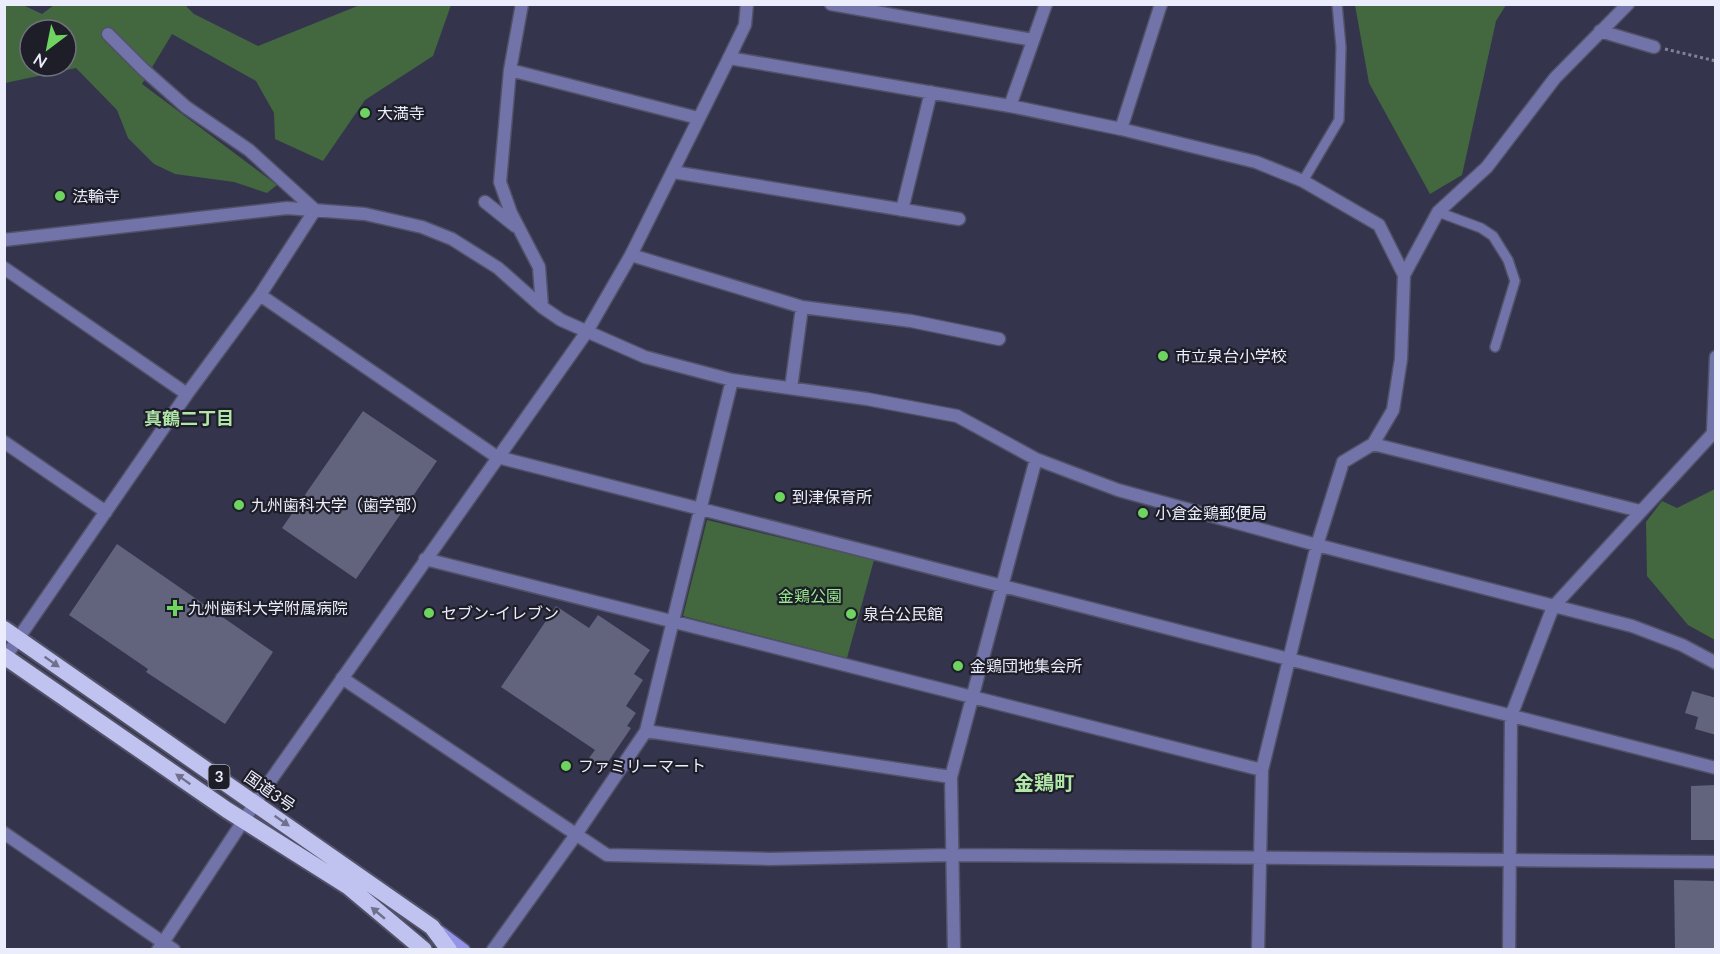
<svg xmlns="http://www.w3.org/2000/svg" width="1720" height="954" font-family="Lato,'Noto Sans JP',sans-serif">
	<rect width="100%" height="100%" fill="#34354c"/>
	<path fill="#43673e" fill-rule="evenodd" d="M5,5H23L42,14L54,5H185L194,14L258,46L360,5H451L433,56L365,100L323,161L275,139L274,113L256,81L172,34L142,84L277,185L267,193L234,182L175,174L154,164L128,138L117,110L76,68L5,83ZM30,30H66V66H30Z
		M1355,5H1506L1496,21L1462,175L1430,194L1369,83Z
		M1715,489V640L1688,625L1647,576L1646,522L1662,501L1677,508Z
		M707,520L874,560L847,658L683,616Z"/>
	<path fill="#62637d" d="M363,411L437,461L356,579L282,528Z
		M117,544L273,652L225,724L146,672L148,669L69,615Z
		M556,606L589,628L598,615L650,650L634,674L643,680L626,706L636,713L627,726L631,728L604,768L589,758L595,750L501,687Z
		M1692,691L1716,698V735L1695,729L1698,717L1685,713Z
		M1716,785V840H1691V786Z
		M1674,880L1716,881V950H1675Z"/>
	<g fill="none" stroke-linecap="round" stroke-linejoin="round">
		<g stroke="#515268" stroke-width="12">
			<path id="service" d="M1303,181L1339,120L1341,47L1337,4
				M1438,212L1481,228L1493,236L1508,260L1515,281L1495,347"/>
		</g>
		<g stroke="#515268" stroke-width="15">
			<path id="minor" d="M522,4L510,70L698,118
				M831,4L1033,40
				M1600,31L1654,47
				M108,34L144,70L186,107L249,150L315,210
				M729,58L1010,106L1121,129L1256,162L1303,181L1379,225L1404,275
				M510,70L500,182L511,213L539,267L542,307
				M1010,106L1046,4
				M1121,129L1161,4
				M673,172L959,219
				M485,202L515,226
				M902,210L931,92
				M4,240L287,208L365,214L422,227L452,239L498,268L542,307L561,320L645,357L732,380L867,399L957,416L1036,459L1118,490L1317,545L1632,626L1682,645L1716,663
				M631,255L802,307L911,321L999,339
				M4,268L187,394
				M260,295L497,457L1716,768
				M791,388L802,307
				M4,442L106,512
				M1373,444L1640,511
				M425,559L1262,770
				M4,659L187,394L260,295L315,210
				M342,678L607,855L770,859L952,855L1511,860
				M646,731L951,777
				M4,833L174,950
				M493,950L575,836L646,731L732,380
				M954,950L951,777L1036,459
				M1258,950L1262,770L1317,545L1343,462L1373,444L1393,410L1401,359L1404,275L1438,212L1487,167L1555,78L1628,4
				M1509,950L1511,716L1553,607L1716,430"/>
		</g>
		<g stroke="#515268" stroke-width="15">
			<path id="tertiary" d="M1713,431L1716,357
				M1511,860L1716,862
				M158,950L263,791L586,333L631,255L729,58L745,25L747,4"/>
		</g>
		<g stroke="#515268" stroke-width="15">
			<path id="secondary" d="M440,932L464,950"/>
		</g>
		<g stroke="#515268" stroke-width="20">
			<path id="trunk" d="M4,629L432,927L449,950
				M4,656L227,810L349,887L424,950"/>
		</g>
		<path stroke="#818296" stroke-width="3" stroke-dasharray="3 3" stroke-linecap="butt" d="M1665,49L1716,61"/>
		<use href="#service" stroke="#7273a9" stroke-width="9"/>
		<use href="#minor" stroke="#7273a9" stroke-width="12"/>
		<use href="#tertiary" stroke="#7273a9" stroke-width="12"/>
		<use href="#secondary" stroke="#9293e9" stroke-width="12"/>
		<use href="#trunk" stroke="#c0c2f0" stroke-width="16"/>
	</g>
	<defs><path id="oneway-solid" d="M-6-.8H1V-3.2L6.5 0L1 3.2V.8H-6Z" transform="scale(1.5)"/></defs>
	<g fill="#6f708c">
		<use href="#oneway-solid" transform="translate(52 662) rotate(35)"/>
		<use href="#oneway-solid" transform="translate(183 779) rotate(-145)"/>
		<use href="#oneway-solid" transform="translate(282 821) rotate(35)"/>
		<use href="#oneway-solid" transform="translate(378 913) rotate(-140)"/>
	</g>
	<g fill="#6ed360" stroke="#1e1e29" stroke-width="2">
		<circle cx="365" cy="113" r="6"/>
		<circle cx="60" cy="196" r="6"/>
		<circle cx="1163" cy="356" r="6"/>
		<circle cx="780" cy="497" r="6"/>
		<circle cx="239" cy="505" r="6"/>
		<circle cx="1143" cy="513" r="6"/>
		<path d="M172 599h6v6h6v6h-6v6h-6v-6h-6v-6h6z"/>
		<circle cx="429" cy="613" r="6"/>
		<circle cx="851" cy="614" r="6"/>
		<circle cx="958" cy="666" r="6"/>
		<circle cx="566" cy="766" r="6"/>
	</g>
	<g text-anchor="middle" stroke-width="4.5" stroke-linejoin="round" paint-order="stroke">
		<rect fill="#1e1e29" stroke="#aeafbd" stroke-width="1.5" x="208.5" y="765" width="21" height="24" rx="4.5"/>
		<g font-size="15" font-weight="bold" fill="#ecedfc">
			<text x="219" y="782">3</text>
		</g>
		<g font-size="16" fill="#ecedfc" stroke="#1e1e29" text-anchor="start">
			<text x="377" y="119">大満寺</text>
			<text x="72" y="202">法輪寺</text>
			<text x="1175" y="362">市立泉台小学校</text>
			<text x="792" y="503">到津保育所</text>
			<text x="251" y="511">九州歯科大学（歯学部）</text>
			<text x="1155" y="519">小倉金鶏郵便局</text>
			<text x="188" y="614">九州歯科大学附属病院</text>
			<text x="441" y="619">セブン-イレブン</text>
			<text x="863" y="620">泉台公民館</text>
			<text x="970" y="672">金鶏団地集会所</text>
			<text x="578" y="772">ファミリーマート</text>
		</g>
		<g font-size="16" fill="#97eb8a" stroke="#1e1e29">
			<text x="810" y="602">金鶏公園</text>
		</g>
		<g font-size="16" fill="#ecedfc" stroke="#1e1e29">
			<text transform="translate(270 791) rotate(35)" y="6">国道3号</text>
		</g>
		<g font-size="18" font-weight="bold" fill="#b1e6a9" stroke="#1e1e29">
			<text x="189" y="425">真鶴二丁目</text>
		</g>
		<g font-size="20" font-weight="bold" fill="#b1e6a9" stroke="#1e1e29">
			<text x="1044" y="790">金鶏町</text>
		</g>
	</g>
	<rect width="1720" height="954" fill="none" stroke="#ecedfc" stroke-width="12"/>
	<g transform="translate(48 48) rotate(212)"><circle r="28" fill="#1e1e29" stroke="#70717d" stroke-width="1.5"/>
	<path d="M0-4.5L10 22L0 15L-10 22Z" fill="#6ed360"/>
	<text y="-9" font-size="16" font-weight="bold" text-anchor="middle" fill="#ecedfc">N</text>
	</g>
</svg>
